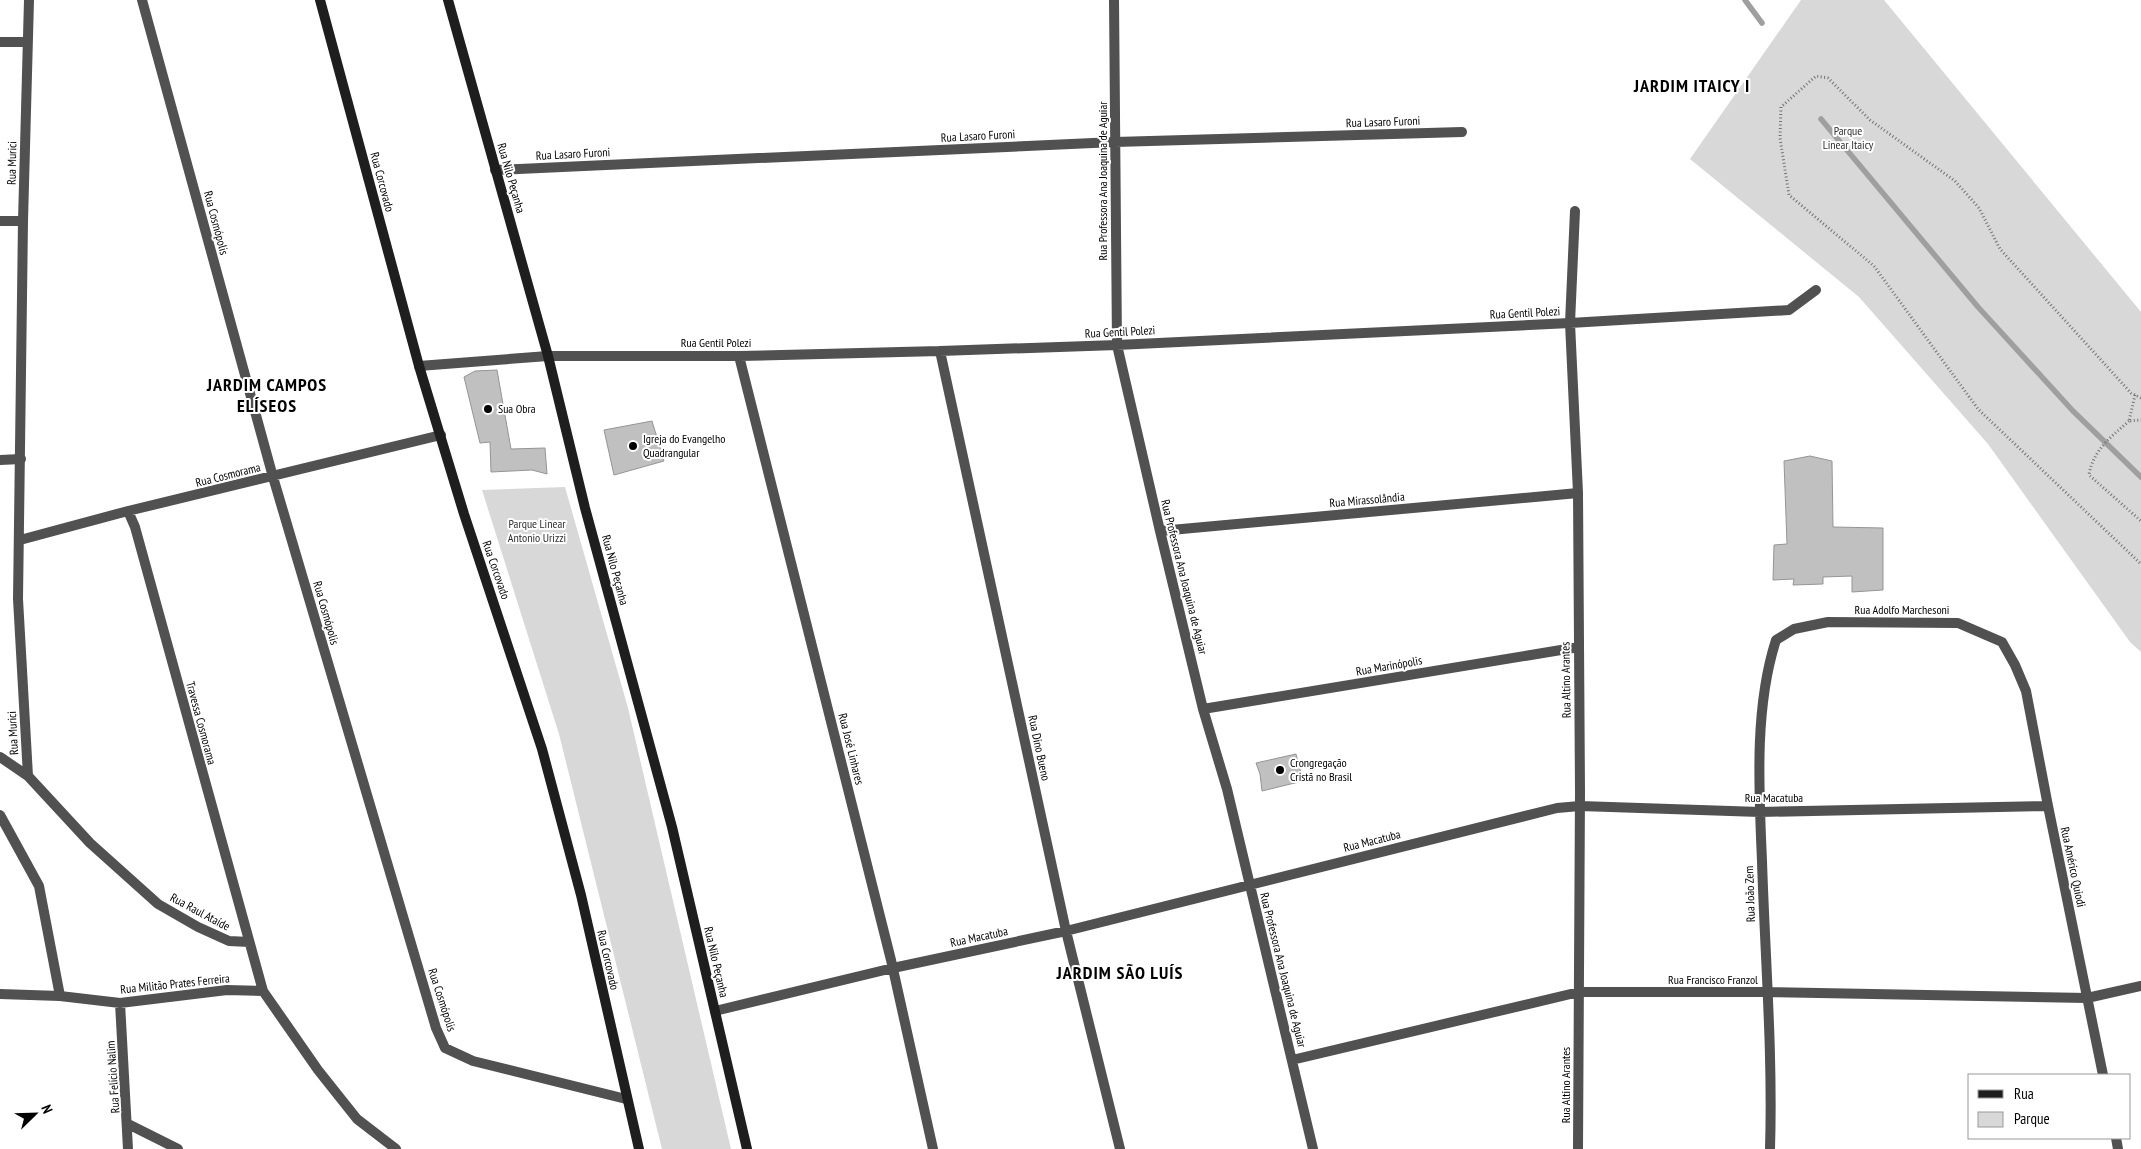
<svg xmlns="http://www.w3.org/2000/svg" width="2141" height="1149" font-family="'PT Sans Narrow',sans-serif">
	<rect width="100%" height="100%" fill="#fff"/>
	<path fill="#d8d8d8" d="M1801,0H1884L2141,312V652L2130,642L1988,444L1859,297L1690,159Z
		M565,487L628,708L731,1149H662L559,734L482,490Z"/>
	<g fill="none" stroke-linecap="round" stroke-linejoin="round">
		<path stroke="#9f9f9f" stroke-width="5.5" d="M1745,0L1762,23
			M1821,119L1978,307L2073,411L2141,477"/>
	</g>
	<path fill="#c0c0c0" stroke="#959595" d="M497,370L511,449L545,448L547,474L532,470L491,472L490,442L480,443L464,377L475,371Z
		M652,421L664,461L614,475L604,430Z
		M1810,456L1832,461L1833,527L1883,528V590L1852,592V576L1823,577V584L1793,585L1794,579L1773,580L1774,545L1787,544L1784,461Z
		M1296,754L1303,781L1262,791L1260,774L1256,763Z"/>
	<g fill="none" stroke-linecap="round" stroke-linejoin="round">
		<path stroke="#737373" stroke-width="3" stroke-dasharray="1 2.5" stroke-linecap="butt" d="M2135,395L2129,421L2141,420
			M2141,398L2131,393L2000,249L1979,208L1955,181L1870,120L1828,78L1816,76L1781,107L1780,138L1789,195L1874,266L1978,409L2141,564
			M2129,421C2111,437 2093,450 2089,475L2141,521"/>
		<path stroke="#515151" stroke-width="10" d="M0,460L21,459
			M0,815L39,886L60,996"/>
		<path stroke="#515151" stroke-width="10" d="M142,0L273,477L436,1028L445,1048L473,1061L626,1099
			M1114,0L1117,345L1160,531L1203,709L1227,789L1313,1149
			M0,42H27
			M495,170L1115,142L1462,132
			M1575,211L1570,323L1578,493L1580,792L1578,1149
			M0,221H23
			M940,351L1066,931L1120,1149
			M739,356L891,960L933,1149
			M419,366L548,356H739L940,351L1117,345L1570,323L1789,310L1816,290
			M128,511L135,527L263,991L318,1070L357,1119L396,1149
			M1160,531L1578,493
			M20,540L128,511L441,435
			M1203,709L1579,647
			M0,757L28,776L90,843L158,904L198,927L229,941L249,942
			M28,776L18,599L23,221L29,0
			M0,994L60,996L120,1003L227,990L263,991
			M120,1003L128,1149
			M715,1011L893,968L1066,931L1557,808L1580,806L1760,812L2048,806
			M1292,1060L1579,992H1767L2087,998L2141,986
			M128,1124L178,1149
			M2116,1138L2118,1149
			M1770,1149C1773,1053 1765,957 1762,861C1759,790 1754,708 1776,640L1794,629L1828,622L1958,623L2002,642L2015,665L2026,691L2048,806L2103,1075"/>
		<path stroke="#1e1e1e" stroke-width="10" d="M320,0L419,366L464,514L542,749L581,895L639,1149
			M448,0L548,356L585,508L672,827L747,1149"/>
	</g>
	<g fill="#000" stroke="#fff" stroke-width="2">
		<circle cx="488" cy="409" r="5"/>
		<circle cx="633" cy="446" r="5"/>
		<circle cx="1280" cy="770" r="5"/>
	</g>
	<g text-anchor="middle" stroke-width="4" stroke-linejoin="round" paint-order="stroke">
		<g font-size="12" fill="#000" stroke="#fff">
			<text transform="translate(1383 122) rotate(-2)" y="4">Rua Lasaro Furoni</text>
			<text transform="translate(978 136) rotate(-3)" y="4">Rua Lasaro Furoni</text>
			<text transform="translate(573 154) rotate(-3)" y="4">Rua Lasaro Furoni</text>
			<text transform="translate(12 163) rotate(-89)" y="4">Rua Murici</text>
			<text transform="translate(511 178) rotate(74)" y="4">Rua Nilo Peçanha</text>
			<text transform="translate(1103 181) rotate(-90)" y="4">Rua Professora Ana Joaquina de Aguiar</text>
			<text transform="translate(382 182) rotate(75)" y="4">Rua Corcovado</text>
			<text transform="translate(216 223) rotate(75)" y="4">Rua Cosmópolis</text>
			<text transform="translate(1525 313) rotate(-3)" y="4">Rua Gentil Polezi</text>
			<text transform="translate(1120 332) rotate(-3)" y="4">Rua Gentil Polezi</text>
			<text x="716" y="347">Rua Gentil Polezi</text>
			<text transform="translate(228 475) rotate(-14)" y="4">Rua Cosmorama</text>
			<text transform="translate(1367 500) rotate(-5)" y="4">Rua Mirassolândia</text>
			<text transform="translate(496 570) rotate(71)" y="4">Rua Corcovado</text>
			<text transform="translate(615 570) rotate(75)" y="4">Rua Nilo Peçanha</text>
			<text transform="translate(1184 577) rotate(76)" y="4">Rua Professora Ana Joaquina de Aguiar</text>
			<text x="1902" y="614">Rua Adolfo Marchesoni</text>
			<text transform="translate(326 613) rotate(74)" y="4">Rua Cosmópolis</text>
			<text transform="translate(1389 666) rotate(-10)" y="4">Rua Marinópolis</text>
			<text transform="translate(1566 680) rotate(-91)" y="4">Rua Altino Arantes</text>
			<text transform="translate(201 723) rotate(75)" y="4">Travessa Cosmorama</text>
			<text transform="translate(13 733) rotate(-93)" y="4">Rua Murici</text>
			<text transform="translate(1039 748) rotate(78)" y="4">Rua Dino Bueno</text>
			<text transform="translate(851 749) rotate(76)" y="4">Rua José Linhares</text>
			<text x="1774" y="802">Rua Macatuba</text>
			<text transform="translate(1372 841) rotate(-14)" y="4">Rua Macatuba</text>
			<text transform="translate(2073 867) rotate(78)" y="4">Rua Américo Quiodi</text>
			<text transform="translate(1750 894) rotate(-92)" y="4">Rua João Zem</text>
			<text transform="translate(200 912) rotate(28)" y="4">Rua Raul Ataíde</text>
			<text transform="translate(979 937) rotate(-12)" y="4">Rua Macatuba</text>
			<text transform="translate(608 960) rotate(77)" y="4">Rua Corcovado</text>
			<text transform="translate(716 962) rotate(77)" y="4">Rua Nilo Peçanha</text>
			<text transform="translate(1283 970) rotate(76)" y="4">Rua Professora Ana Joaquina de Aguiar</text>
			<text x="1713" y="984">Rua Francisco Franzol</text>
			<text transform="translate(175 984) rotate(-6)" y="4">Rua Militão Prates Ferreira</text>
			<text transform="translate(442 1000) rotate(72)" y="4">Rua Cosmópolis</text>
			<text transform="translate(113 1077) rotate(-94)" y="4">Rua Felício Nalim</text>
			<text transform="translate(1566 1085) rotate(-90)" y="4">Rua Altino Arantes</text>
		</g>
		<g font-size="12" fill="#2f2f2f" stroke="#fff">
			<text x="1848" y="135">Parque<tspan x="1848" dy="14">Linear Itaicy</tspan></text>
			<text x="537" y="528">Parque Linear<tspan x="537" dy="14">Antonio Urizzi</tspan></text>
		</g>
		<g font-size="12" fill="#000" stroke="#fff" text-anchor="start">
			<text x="498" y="413">Sua Obra</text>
			<text x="643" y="443">Igreja do Evangelho<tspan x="643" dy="14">Quadrangular</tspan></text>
			<text x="1290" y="767">Crongregação<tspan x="1290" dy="14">Cristã no Brasil</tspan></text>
		</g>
		<g font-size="18" font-weight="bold" letter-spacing="1" fill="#000" stroke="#fff">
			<text x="1692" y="92">JARDIM ITAICY I</text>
			<text x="267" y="391">JARDIM CAMPOS<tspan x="267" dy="21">ELÍSEOS</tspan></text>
			<text x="1120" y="979">JARDIM SÃO LUÍS</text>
		</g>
	</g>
	<rect x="1968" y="1074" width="162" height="65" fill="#ffffff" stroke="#999999"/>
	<rect x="1978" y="1090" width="25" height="8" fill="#1e1e1e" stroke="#999999"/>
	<text x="2014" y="1099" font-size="15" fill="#000000">Rua</text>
	<rect x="1978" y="1112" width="25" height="15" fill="#d8d8d8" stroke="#999999"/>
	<text x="2014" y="1124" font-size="15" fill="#000000">Parque</text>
	<g transform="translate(35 1114) rotate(67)" stroke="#ffffff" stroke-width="4" paint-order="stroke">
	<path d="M0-4L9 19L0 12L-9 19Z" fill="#000000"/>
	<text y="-8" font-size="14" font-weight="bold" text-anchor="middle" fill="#000000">N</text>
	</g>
</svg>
